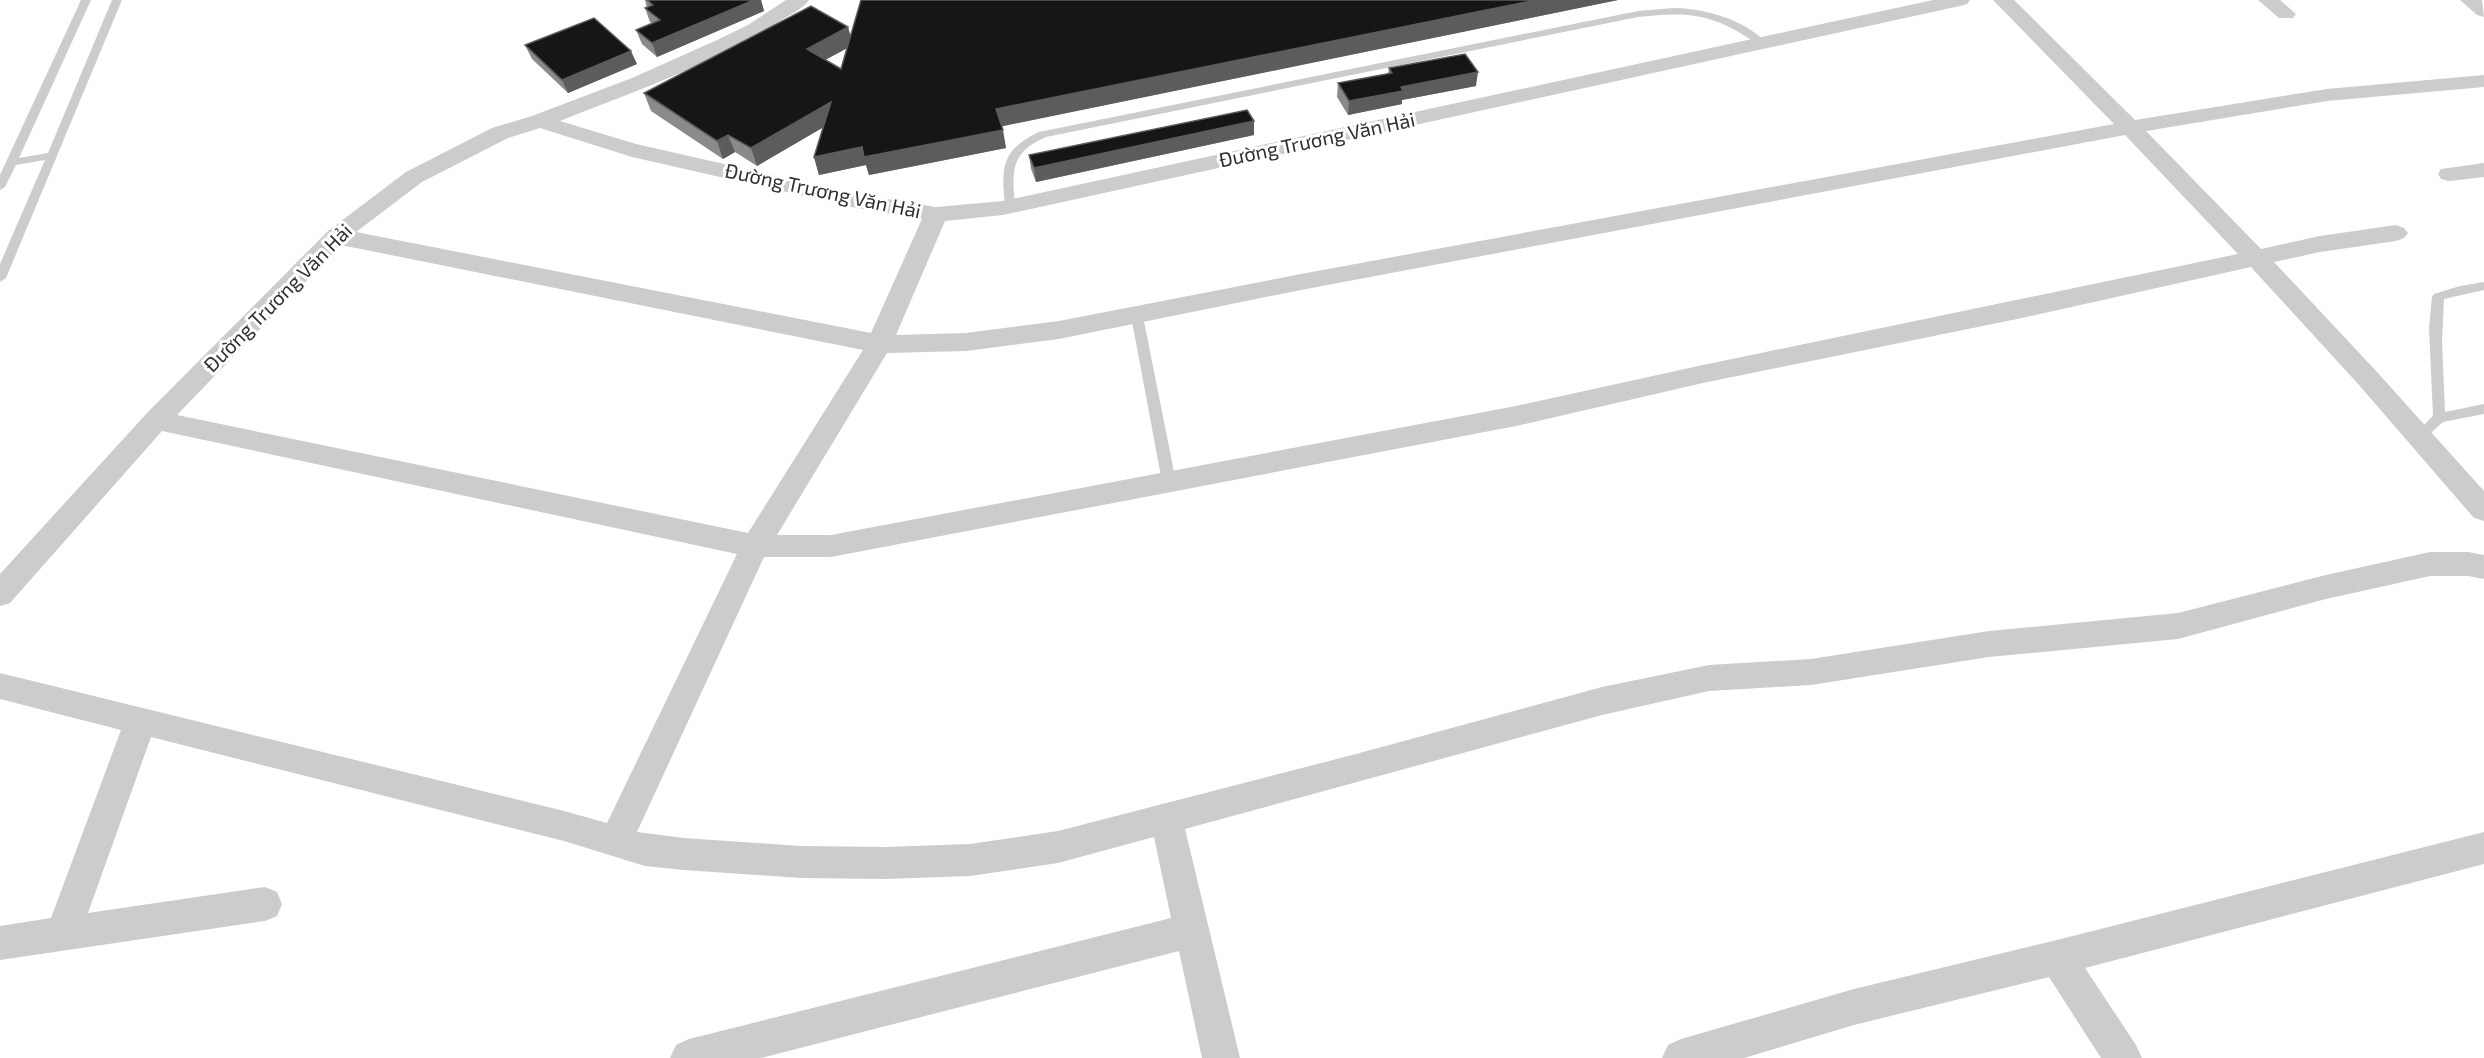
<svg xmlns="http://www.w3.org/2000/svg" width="2484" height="1058" font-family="'Exo 2',sans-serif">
	<rect width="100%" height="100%" fill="#fff"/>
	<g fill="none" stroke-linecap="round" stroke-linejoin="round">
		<path fill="#ccc" fill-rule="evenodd" d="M81,0H91L19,158L48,153L112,0H122L6,278L0,282V264L45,160L16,165L5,187L0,190V175Z
			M1674,8C1707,9 1743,19 1767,43L1759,45C1714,14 1691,11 1638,17L1046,137C1010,153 1012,170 1015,206L1010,210L1005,206C1001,167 1001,150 1039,132L1638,11Z
			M2484,282V290L2444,299L2442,342L2445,412L2484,404V414L2443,422L2425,438H2415L2414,435L2433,416L2429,327L2432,297L2434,294L2460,286Z
			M1137,312L1143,316L1176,482L1169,487L1162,482L1131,316Z"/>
		<path fill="#ccc" fill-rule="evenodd" d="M786,0H809C803,8 792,14 783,19C718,63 633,92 560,121L636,144L856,194L936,207L1003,201L1933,0H1970L1967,4L1960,6L1003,215L945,221L896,335L966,333L1059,321L1301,274L2114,124L1993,0H2014L2135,120L2327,89L2484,75V87L2327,101L2146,131L2261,249L2320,236L2396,225L2404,228L2408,233L2404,238L2396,241L2320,252L2274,262L2377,372L2484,491V521L2474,518L2359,385L2251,267L2017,319L1703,383L1516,426L831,557H764L637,832L684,838L801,846L885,847L970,844L1058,831L1356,754L1602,687L1709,665L1811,659L1989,631L2178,613L2326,575L2430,552H2468L2484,555V579L2468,576H2430L2326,599L2178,639L1989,657L1811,685L1709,691L1602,715L1185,829L1240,1058H1202L1179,951L761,1058H670L676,1045L689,1039L1171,918L1154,837L1058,863L970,876L885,879L801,878L684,870L645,866L564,841L151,737L88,913L265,887L277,892L282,904L277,916L265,921L0,960V926L51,918L121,730L0,699V673L564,811L607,823L737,554L162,431L10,603L0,606V574L147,413L328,231L406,172L492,128L532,116L632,78L717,40L748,25ZM540,128L632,157L856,208L922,219L871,333L356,232L422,182L508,138ZM2125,135L2238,254L1703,365L1516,406L831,535H777L887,353L966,351L1059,339L1301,290ZM341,245L863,350L748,533L177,415Z
			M2258,0H2280L2296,14L2293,18H2279Z
			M2460,0H2482L2484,17L2477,15Z
			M2484,163V177L2449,181L2441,179L2438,174L2441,169Z
			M2484,832V864L2085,968L2136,1045L2142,1058H2101L2049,977L1854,1025L1744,1058H1662L1668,1045L1681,1039L1854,989L2057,940Z"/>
	</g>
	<path fill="#8a8a8a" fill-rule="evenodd" d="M645,0H761L764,11L657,57L642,44L636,30L652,23L650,22L645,8H647Z
		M861,0H1618L1001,126L1006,148L869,175L866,165L819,175L814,157L823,127L757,166L735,152L723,159L651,111L644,93L848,27L850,36ZM847,48L841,69L825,60Z
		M525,45L637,64L568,93L532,59Z
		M1389,68L1476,86L1402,100V104L1348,115L1337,97L1338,83L1388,74Z
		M1254,135L1036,182L1031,169L1029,155Z"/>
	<path fill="#5c5c5c" d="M754,0H761L764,11L657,57L652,43Z
		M1536,0H1618L999,127L996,109Z
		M848,27L853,45L812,67L807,49Z
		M631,51L637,64L568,93L562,80Z
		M1478,72L1476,86L1402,100V104L1348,115L1349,101L1401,87Z
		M831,102L836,120L757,166L751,148Z
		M1254,121V135L1036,182L1034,168Z
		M1003,130L1006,148L869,175L866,165L819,175L814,157L862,147Z
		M728,135L735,152L723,159L717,141Z"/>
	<path fill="#161616" stroke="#5c5c5c" stroke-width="1.5" d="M647,0H754L652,43L636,30L660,20L645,8L653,5Z
		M861,0H1536L996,109L1003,130L864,157L862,147L814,157L831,102L751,148L728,135L717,141L644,93L811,6L848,27L807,49L841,69Z
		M594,18L631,51L562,80L525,45Z
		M1465,54L1478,72L1401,87L1403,91L1349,101L1338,83L1392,73L1389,68Z
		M1247,110L1254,121L1034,168L1029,155Z"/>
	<g text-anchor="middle" stroke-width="6" stroke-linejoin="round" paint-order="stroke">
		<g font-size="20" fill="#2f2f2f" stroke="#fff">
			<text transform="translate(1317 140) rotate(-12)" y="7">Đường Trương Văn Hải</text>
			<text transform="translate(823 191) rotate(12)" y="7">Đường Trương Văn Hải</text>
			<text transform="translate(278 298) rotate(-45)" y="7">Đường Trương Văn Hải</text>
		</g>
	</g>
</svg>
